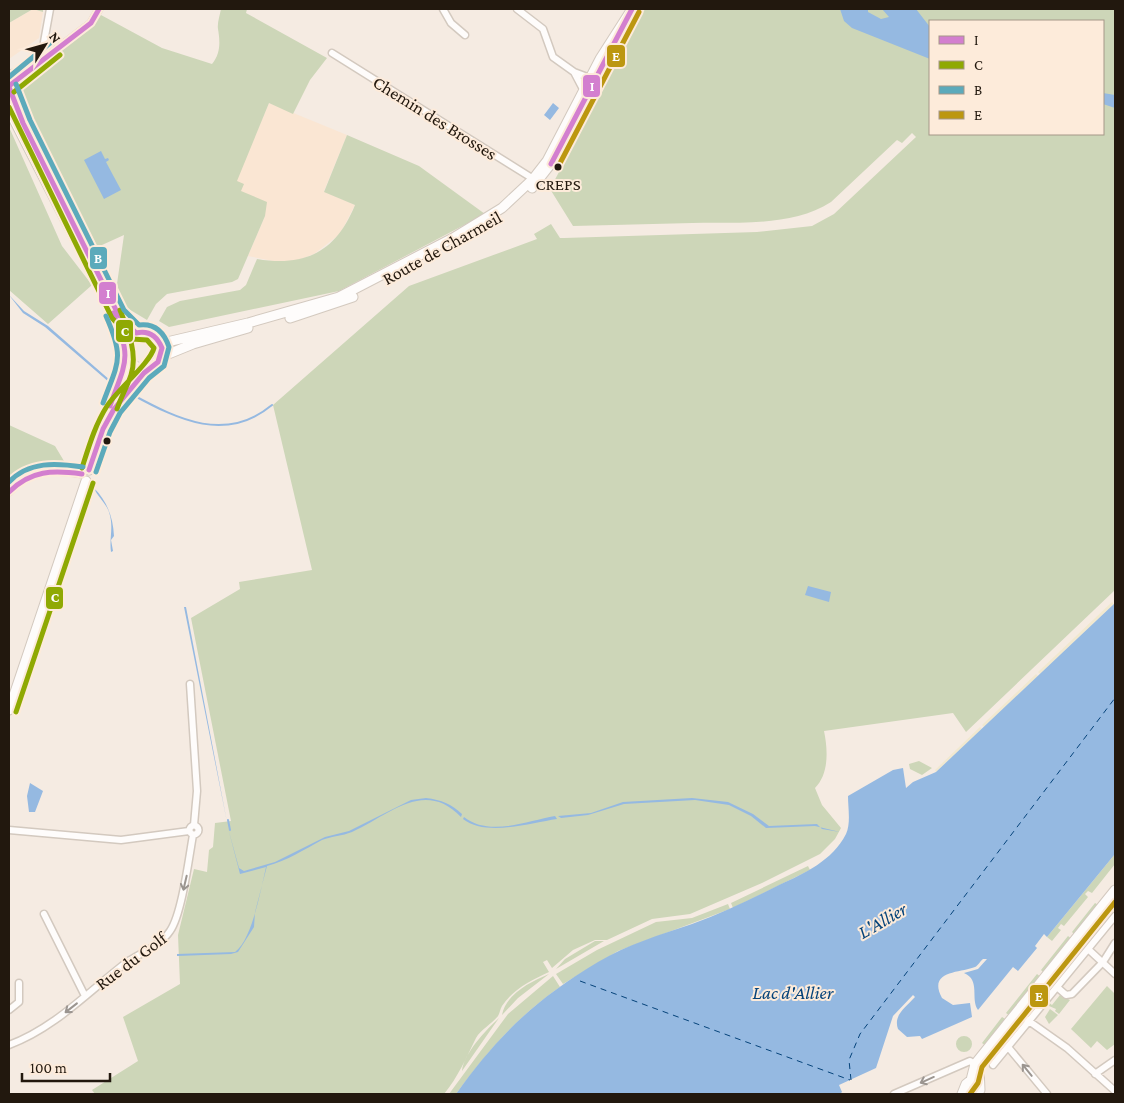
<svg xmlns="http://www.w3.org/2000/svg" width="1124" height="1103" font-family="'Crimson Pro',serif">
	<rect width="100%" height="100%" fill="#f5ebe2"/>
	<path fill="#fae6d3" d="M33,9L43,12L39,38L9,59V23Z
		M269,103L347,135L324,191L355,205L340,234L314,254L296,261L278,262L248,256L265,216V209L241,191L236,181Z"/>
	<path fill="#cdd6b8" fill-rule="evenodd" d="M9,9H43V12L33,9L9,23Z
		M221,9H247L246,13L327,58L310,80L293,114L269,103L237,181L244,184L241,191L267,202L265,216L238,279L232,282L167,294L156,304L147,320L122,305L116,291L124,235L91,250L26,121L18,96L27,76L93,27L101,15L162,48L212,64C221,53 220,41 218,29C217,23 220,15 221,9Z
		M645,9H1115V590L966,732L953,713L824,731C828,750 829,774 815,788L822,805L841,828L835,839L820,854L762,883L690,914L652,919L607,940H595L573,950L552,968L547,960L543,962L549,972C532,980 513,989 502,1006C500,1009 500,1013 498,1016C492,1024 481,1029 476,1038C466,1058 458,1077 444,1094H95L92,1090L138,1061L123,1017L180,984L178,935L194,869L207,872L209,850L213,847L215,823L231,821L191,618L240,589L239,582L312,570L273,405L409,286L537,239L534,234L551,224L560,238H564L757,232L812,226L834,214L916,137L912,133L902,143L897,140L831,202C792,227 738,222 692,223C653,224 613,225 573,226L550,189ZM930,21H1103V134H930Z
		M9,127L62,246L92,285L48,324L9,290Z
		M347,135L419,166L485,214L339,291L169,327L159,321L167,307L180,301L240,290L246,285L257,259C305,267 336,252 355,205L324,192Z
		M9,425L55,446L67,466C44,465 25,463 9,481Z
		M919,761L932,768L922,775L910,769L909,764Z
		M1115,854V864L1092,893L1088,891L1085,894L1088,897L1064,926L1061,924L1058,928L1061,930L1052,941L1047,937Z
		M808,866L810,870L733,908L731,903Z
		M1095,903L1100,906L1076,936L1072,932Z
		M728,904L730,909L618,951L563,984L556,974L597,950L656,922L692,918Z
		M1068,936L1073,940L1045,974L1041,970Z
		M595,941H604L556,969L565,959Z
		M549,974L518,998L502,1015C506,994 530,982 549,974Z
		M1037,974L1042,978L1010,1016L1006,1013Z
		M553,976L560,987C518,1016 486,1053 456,1094H449L508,1014Z
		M1107,986L1115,994V1044L1107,1050L1097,1041L1091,1048L1071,1029Z
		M1060,995L1070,1000L1059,1014L1055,1011L1056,1009L1049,1006L1048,1002L1052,1005Z
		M1050,1009L1058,1015L1049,1024L1045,1017Z
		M1002,1017L1007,1020L986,1046L982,1043Z
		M499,1018L462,1071C464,1053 486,1030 499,1018Z
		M956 1044a8 8 0 1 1 16 0a8 8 0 1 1-16 0Z"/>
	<path fill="#f1e8cf" d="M1112,602L1114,604L1040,674L1038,672Z
		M1036,674L1038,676L984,727L982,725Z
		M980,727L982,729L936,772L935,770Z"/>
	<path fill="#95b9e1" d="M840,9H868V12L881,19L889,17L882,9H916L930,27V59L852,28L844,21Z
		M1103,93L1115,95V108L1103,104Z
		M553,103L559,108L550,120L544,115Z
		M101,151L105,159L108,158L109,160L106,162L121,190L104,199L84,160Z
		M9,295L24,311L48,326L111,381L110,383L45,327L23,313Z
		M94,488C107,501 113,517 114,536L111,540L113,551L111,552C109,538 114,527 109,512C106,503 97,496 94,488Z
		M808,586L831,592L829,602L805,595Z
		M1115,603V854L1047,937L1044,934L1035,946L1037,948L1018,971L1013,967L978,1010C970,999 981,980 964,973L978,969L987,959H983C980,961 978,966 975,967C961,973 927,970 942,998L953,1005L970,1003L972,1017L922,1039L920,1036L907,1037L898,1029C893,1015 906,1007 915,997L913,995L893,1016L876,1068L839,1085L842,1092L840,1094H456C498,1035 536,999 598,962C628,944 660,935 692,924C722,913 751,899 779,885C805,873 832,861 846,834C851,823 848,808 848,796L893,770L903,768L906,788L913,782L936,772Z
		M184,607H186L227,822Z
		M30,783L43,791L35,812H29L27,796Z
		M426,798C442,800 451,804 462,814L461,817C424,778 388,816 352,832C342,836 332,836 322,840C305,849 287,861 267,866L255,912L254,927L238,952L231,954L177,956V954L235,952C252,940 261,889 266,867L240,874L228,828L239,868L244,871L275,862L325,837L349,831L411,800Z
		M692,798L728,802L753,814L769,826L817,824L822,829L840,832L815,826L766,828L751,816L729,805L695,800L624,804L588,815L561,818L558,816L591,813L623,802Z
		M555,816L557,819C530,823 486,837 463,819L464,817C489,837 527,821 555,816Z"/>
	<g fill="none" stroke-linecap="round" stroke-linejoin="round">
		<path stroke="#95b9e1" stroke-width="2" d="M133,395C179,420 226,443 272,405
			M228,820L230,830"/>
		<path stroke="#05437a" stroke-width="1" stroke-dasharray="6 5" stroke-linecap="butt" d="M580,981L850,1080
			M851,1080L849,1060L860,1034L1115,698"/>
		<g stroke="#d3c9bf" stroke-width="9">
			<path id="minor" d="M443,9L451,23L465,35
				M517,9L543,29L553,57L574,72L590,78V81
				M332,53L535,180
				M47,56L44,42L50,9
				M574,72L584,91L595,80
				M9,74L25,70
				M9,86L91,23L99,9
				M581,109L584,97
				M9,492C30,468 52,469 82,474
				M190,684L197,791L194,825
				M189.5 830a4.5 4.5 0 1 1 9 0a4.5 4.5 0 1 1-9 0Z
				M9,830L121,840L189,831
				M44,914L85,996
				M1088,949L1115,974
				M1057,987L1066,995L1072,994L1103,962L1115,943
				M9,1010L19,1002V983
				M1016,1012L1067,1048L1115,1091
				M9,1045C55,1028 89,991 127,962C141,953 161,945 170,931C182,914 189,857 193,835
				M1008,1047L1047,1094
				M993,1065L1115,916
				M1095,1074L1115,1060
				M894,1094L970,1061L978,1067"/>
		</g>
		<g stroke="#d3c9bf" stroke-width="11">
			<path id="major" d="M9,87L34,147
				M9,110L114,315L128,362L141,369L155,365L162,353L158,339L145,331L131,335L124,348
				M532,188L553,161
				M116,311L125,324L136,333
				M290,318L353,297
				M158,339L167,342L248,323L339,297L453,238L502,208L533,179L547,161L600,59L632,9
				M161,357L193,344L248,328
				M111,416L150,368
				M89,470L114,393L124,371L126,357
				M9,710L86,481
				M962,1094L966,1084L971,1080L975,1064L1115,890
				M977,1094L980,1090L979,1068L981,1063"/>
		</g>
		<use href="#minor" stroke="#fefcfb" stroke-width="6"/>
		<use href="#major" stroke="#fefcfb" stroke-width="9"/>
		<g stroke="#fdebda" stroke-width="9">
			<path id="bus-1" d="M9,86L91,23L99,9
				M9,87L23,123L118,314L136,333C149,330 157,336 162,348L158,362L144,373L114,409L103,429L89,470
				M551,164L632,9
				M110,406C125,363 133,359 113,313
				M9,492C31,470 53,470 82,474"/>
		</g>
		<g stroke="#fdebda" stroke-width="9">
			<path id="bus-2" d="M14,92L60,55
				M9,107L112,318L132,339L147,340L154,348C150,363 118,389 107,406C95,425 89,446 82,468
				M117,409C121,397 127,387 131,375C138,354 128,330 120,310
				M16,712L93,483"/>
		</g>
		<g stroke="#fdebda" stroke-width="9">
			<path id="bus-3" d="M9,77L50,43
				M16,84L30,120L124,310L139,325C155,323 164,332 169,347L164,366L149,378L120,413L110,432L96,472
				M103,403C118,362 125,359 106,316
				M9,482C29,461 56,463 83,467"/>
		</g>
		<g stroke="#fdebda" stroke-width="9">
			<path id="bus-4" d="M558,167L639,12
				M970,1094L978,1083L982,1067L1115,902"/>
		</g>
		<use href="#bus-1" stroke="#d37fcf" stroke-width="5"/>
		<use href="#bus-2" stroke="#8fa903" stroke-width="5"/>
		<use href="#bus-3" stroke="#5caabb" stroke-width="5"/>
		<use href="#bus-4" stroke="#bc9710" stroke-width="5"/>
	</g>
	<defs><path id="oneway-shaft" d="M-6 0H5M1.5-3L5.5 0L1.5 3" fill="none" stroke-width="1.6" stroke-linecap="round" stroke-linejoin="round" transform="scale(1.25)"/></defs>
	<g stroke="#9b9590">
		<use href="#oneway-shaft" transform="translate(185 883) rotate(103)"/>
		<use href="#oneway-shaft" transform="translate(71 1008) rotate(142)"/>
		<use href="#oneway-shaft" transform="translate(1027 1070) rotate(-129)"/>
		<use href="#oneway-shaft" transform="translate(927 1080) rotate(156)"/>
	</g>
	<g fill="#22180e" stroke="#fdebda" stroke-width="2">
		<circle cx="558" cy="167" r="4.5"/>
		<circle cx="107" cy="441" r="4.5"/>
	</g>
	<g text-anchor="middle" stroke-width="4" stroke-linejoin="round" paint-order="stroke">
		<g font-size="17" fill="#22180e" stroke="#fdebda">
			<text x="558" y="190">CREPS</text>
		</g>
		<g font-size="18" fill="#22180e" stroke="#fdebda">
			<text transform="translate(435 118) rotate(32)" y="6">Chemin des Brosses</text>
			<text transform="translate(442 248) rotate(-29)" y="6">Route de Charmeil</text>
			<text transform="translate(131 961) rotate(-37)" y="6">Rue du Golf</text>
		</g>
		<g font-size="19" font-style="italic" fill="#05437a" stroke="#fdebda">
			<text transform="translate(882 920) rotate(-30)" y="7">L'Allier</text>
			<text x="793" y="999">Lac d'Allier</text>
		</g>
	</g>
	<g stroke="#fdebda" stroke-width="2">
		<rect x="606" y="44" width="20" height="24" rx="5" fill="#bc9710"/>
		<rect x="582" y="74" width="19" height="24" rx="5" fill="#d37fcf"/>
		<rect x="89" y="246" width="19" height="24" rx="5" fill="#5caabb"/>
		<rect x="98" y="281" width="19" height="24" rx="5" fill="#d37fcf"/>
		<rect x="115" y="319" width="19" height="24" rx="5" fill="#8fa903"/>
		<rect x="45" y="586" width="19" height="24" rx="5" fill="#8fa903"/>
		<rect x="1029" y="984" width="20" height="24" rx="5" fill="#bc9710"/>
	</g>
	<g font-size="14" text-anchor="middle" font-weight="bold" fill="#fff">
		<text x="616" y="61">E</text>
		<text x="592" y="91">I</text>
		<text x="98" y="263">B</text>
		<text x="108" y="298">I</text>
		<text x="125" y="336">C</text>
		<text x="55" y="602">C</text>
		<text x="1039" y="1001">E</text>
	</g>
	<rect width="1124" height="1103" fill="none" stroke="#22180e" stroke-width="20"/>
	<rect x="929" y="20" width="175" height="115" fill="#fdebda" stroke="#a59788"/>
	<rect x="939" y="36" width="25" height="8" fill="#d37fcf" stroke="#a59788"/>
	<text x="974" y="45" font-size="15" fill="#22180e">I</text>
	<rect x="939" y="61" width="25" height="8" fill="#8fa903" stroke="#a59788"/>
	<text x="974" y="70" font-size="15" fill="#22180e">C</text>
	<rect x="939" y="86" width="25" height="8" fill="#5caabb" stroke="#a59788"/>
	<text x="974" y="95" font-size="15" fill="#22180e">B</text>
	<rect x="939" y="111" width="25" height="8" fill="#bc9710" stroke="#a59788"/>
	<text x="974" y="120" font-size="15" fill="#22180e">E</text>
	<g transform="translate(45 45) rotate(53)" stroke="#fdebda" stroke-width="4" paint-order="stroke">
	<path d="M0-4L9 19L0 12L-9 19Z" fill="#22180e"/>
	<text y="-8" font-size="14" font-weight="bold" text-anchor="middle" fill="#22180e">N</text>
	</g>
	<path d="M22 1073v8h88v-8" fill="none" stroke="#22180e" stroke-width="2.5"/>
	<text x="30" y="1073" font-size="15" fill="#22180e" stroke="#fdebda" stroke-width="4" paint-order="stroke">100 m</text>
</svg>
